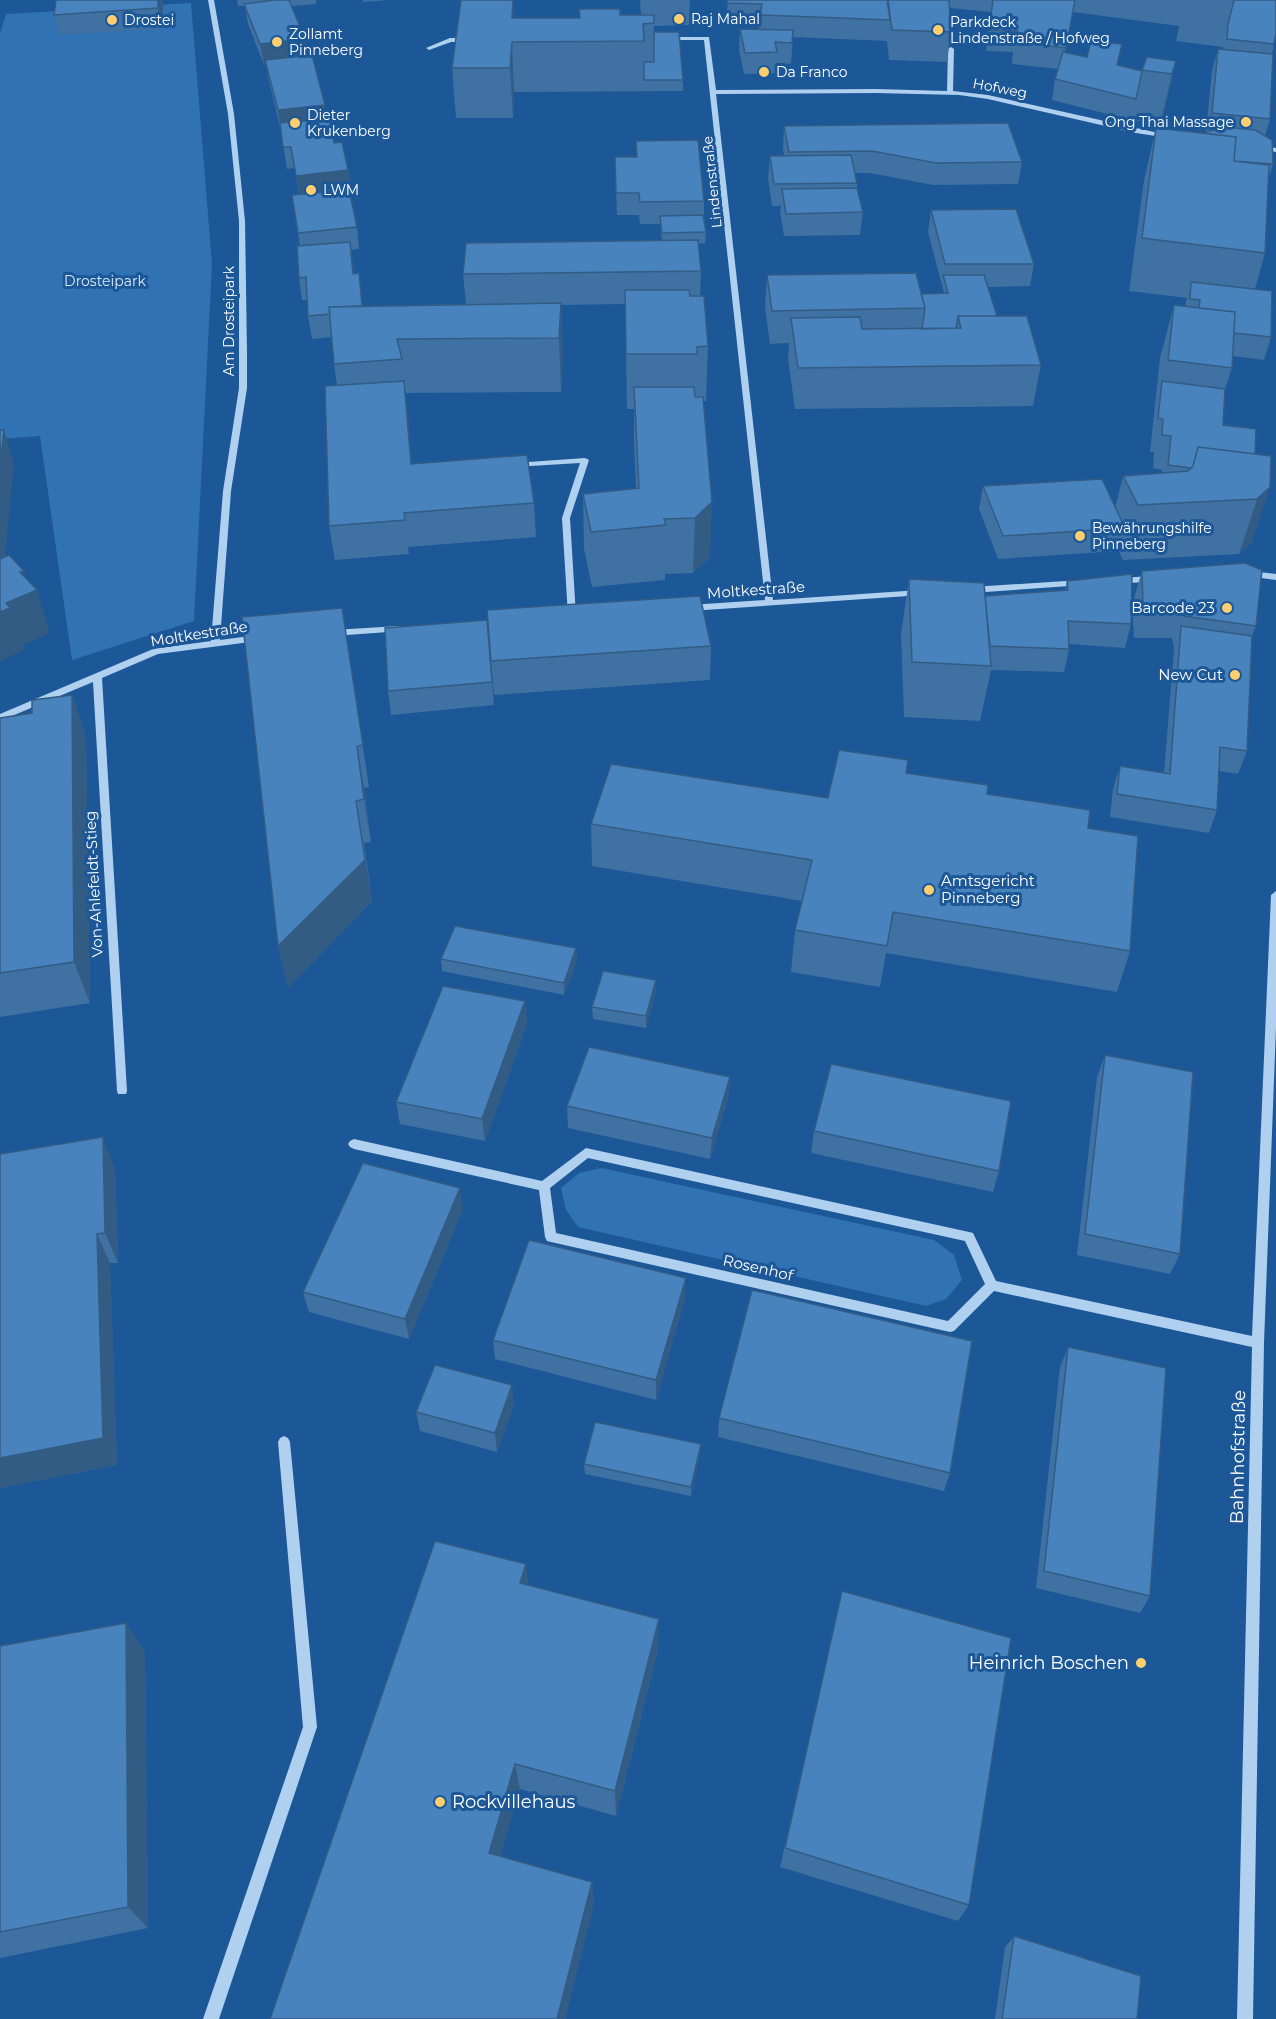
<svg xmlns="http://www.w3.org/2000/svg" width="1276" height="2019" font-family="Montserrat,sans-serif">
	<rect width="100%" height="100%" fill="#1c5797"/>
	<path fill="#3072b4" d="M191,3L212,264L194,621L72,660L40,436L0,439V33L6,14Z
		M602,1168L934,1240L954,1255L962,1280L946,1299L926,1306L578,1227L566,1210L561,1188L579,1173Z"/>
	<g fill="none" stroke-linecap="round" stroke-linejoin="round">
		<path fill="#b0d0f0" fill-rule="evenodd" d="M208,0H214L234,114L245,221L247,353V388L231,491L220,640L258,635L262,638L258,641L158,654L102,678L127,1091L126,1094H118L117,1091L93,682L0,721V714L153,649L211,641L223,491L239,388V221L228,114Z
			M665,37H709L716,90L876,89L947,91L948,49L951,47L954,49L953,91L988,95L1172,136L1169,138L1136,133L988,99L959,95L876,93L716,94L773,600L920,590L923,591V595L690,611L686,608L690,605L765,600L704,40H667L665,39Z
			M450,38H468L471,40L468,42H451L429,50L426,48Z
			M1258,146L1276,148V152L1256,149L1255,148Z
			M585,458L589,460L570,518L576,616L572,619L568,616L562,518L580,463L514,467L510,465L514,463Z
			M1250,571L1276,574V580L1247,576L1246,574Z
			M1153,576L1157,579L1156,581L1118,584L1114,581L1118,578Z
			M1081,580L1085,583L1084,585L971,593L967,590L971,587Z
			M399,626L403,629L402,631L333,636L329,633L333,630Z
			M1276,891V1027L1264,1343L1253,2019H1237L1252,1347L994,1291L954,1331L950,1332L551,1242L547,1241L545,1237L539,1190L354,1149L350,1147L348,1144L350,1141L354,1139L542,1181L586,1148L969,1232L973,1233L996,1281L1252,1336L1271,895ZM588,1158L965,1241L985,1284L948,1321L556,1233L550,1188Z
			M284,1436L288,1438L290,1442L317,1727L219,2019H203L303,1727L278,1442L280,1438Z"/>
	</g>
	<path fill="#3f71a3" d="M56,0H162L163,5L162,29L59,35L54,15Z
		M237,0H268V1L291,5L290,0H316V4L291,6L305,39L307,55L334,143L348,170L351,192H349L357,227L359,249L351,250L354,274L363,306L466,304L463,274L662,240L660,224H640L639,215H617L615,157H636V141L704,201V220L706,232L705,243L698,244L701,271L700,296L708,346L706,401H703L710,557L693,573L665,574V580L592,587L584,549L583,494L636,488L634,442V409H627L625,304L561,305L563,357L561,392L405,393L412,464L534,503L536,537L408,547L409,554L335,560L329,526L337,385L334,364L332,337L312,339L308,316L307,300H302L299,278L300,246L292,195H299L295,168L287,169L281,131L269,81L266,65H264L248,24L245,6H238Z
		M363,0H390L363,2Z
		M513,0L514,18H580L620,15H641L640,0H690L689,25L654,26V32L683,80V91L514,92L513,118H456L452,68Z
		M728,0H1276L1274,44L1272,54L1270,119L1265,136L1273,164L1268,180L1265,253L1255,289L1271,337L1264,360L1232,356V368L1225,389L1223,425L1255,454L1271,456L1252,542L1239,554L1123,560L1119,551L998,559L979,509L983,486L1115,508L1123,476L1162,473V470L1153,468L1154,452H1150L1160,358L1174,305L1185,306L1187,298L1129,291L1144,180L1156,128L1203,133L1206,132L1212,70L1218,49H1223V45V47L1176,41L1179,26L1073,12V11L1065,52L1142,71L1147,57L1176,61L1164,111L1160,124L1131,120L1052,100L1055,79L1058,69L1012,64L1013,52L986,51L991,12L950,8L951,32L947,62L889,60L887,41L793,37L791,64L776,63V73L744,74L739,50L740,29L759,30V25L726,24Z
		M784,126L1022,162L1018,184L933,185L870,173H855L857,183V188L863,212L860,235L784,236L780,211L781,206H772L768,178L770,156H784L783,148Z
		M931,210L1034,264L1030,286L988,287L997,316L1041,365L1033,406L795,409L788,359L789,343L770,344L765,308L767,275L921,294L944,293L928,232Z
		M1142,571L1256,626L1252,636L1247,751L1238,774L1219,771L1217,810L1209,833L1110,817L1113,789L1120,766L1164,773L1174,649L1172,638H1134L1132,605Z
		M909,579L985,596L1065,591L1067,581L1131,624L1125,648L1069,644V649L1064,672L991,670L980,721L904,717L901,634Z
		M342,608L369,787L364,788L371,842L364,843L372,901L288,988Z
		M489,644L494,705L391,715L388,691L489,644L711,646L710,680L494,695Z
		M72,695L86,737L90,1003L0,1017V718L32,713Z
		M906,773L987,794L1088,828L1130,951L1117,992L886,953L880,987L791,972L795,930L802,901L592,866L591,824L828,798Z
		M576,948L577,960L564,995L442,971L441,959Z
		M656,980V991L646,1028L593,1019L592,1007Z
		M525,1001L527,1024L485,1141L400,1124L396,1102Z
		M1105,1055L1180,1254L1170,1274L1077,1255L1097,1077Z
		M730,1077L728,1099L710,1159L568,1128L567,1106Z
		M814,1131L999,1171L993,1192L811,1153Z
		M115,1168L118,1263H110L117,1465L0,1488Z
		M463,1209L409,1339L309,1312L303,1292Z
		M685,1298L656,1400L495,1359L493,1340Z
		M1068,1347L1150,1596L1140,1613L1036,1588L1060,1367Z
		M514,1404L497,1452L420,1431L416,1412Z
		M719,1418L950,1473L944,1491L718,1437Z
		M700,1453L691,1496L585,1474L584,1464Z
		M529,1586L658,1649L616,1816L520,1789L500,1857L592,1882L594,1904L565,2019H270Z
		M837,1615L969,1905L958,1921L780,1867Z
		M126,1623L145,1653L148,1928L0,1958V1646Z
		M1014,1936L1137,2019H995L1005,1947Z"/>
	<path fill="#335c85" d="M158,0H162L163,5L162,29L158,8Z
		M513,0L516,42L512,18Z
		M305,39L308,60H265L266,65H264L260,44Z
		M512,42L514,92L513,118L510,68Z
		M1176,61L1164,111L1160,124L1172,74Z
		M325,105L328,127L281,131L278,110Z
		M348,170L351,192L300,198L296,176Z
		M561,303L563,357L561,392L559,338Z
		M404,381L408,414L414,498L411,464Z
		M4,430L14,463L4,568L0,557V465Z
		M1270,487L1252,542L1239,554L1257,499Z
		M712,502L710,557L693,573L695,518Z
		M24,571L31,593L37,590L50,633L23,645L24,650L0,661V612L6,603L20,572Z
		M72,695L86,737L90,1003L74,962Z
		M357,746L364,788L371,842L364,799Z
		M356,801L372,901L288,988L278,946Z
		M576,948L577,960L564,995V983Z
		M656,980V991L646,1028V1016Z
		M525,1001L527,1024L485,1141L482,1119Z
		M730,1077L728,1099L710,1159L712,1138Z
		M103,1137L115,1168L118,1263L105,1233Z
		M460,1188L463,1209L409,1339L405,1319Z
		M97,1234L110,1263L117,1465L0,1488V1458Z
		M686,1278L685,1298L656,1400V1380Z
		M512,1385L514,1404L497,1452L495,1433Z
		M701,1444L700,1453L691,1496V1487Z
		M526,1564L530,1595L520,1583Z
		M659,1619L658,1649L616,1816L615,1791Z
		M126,1623L145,1653L148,1928L128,1907Z
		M515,1764L520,1789L495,1876L489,1853Z
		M592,1882L594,1904L565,2019H557Z"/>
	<path fill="#4983be" stroke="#335c85" stroke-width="1.5" d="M56,0H158V8L54,15Z
		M275,0H289L305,39L260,44L244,4Z
		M461,0H513L512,18H580L579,9H620V15H654V23L643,24L644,41L512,42L510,68H452Z
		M728,0H887L890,20L760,15L762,4L727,3Z
		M888,0H949L951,32L892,30Z
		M993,0H1075L1066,48L1015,42L1018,31L989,30Z
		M1234,0H1276V32L1274,44L1227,39L1228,24Z
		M740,29L793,30L792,43L775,42L777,52L745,53Z
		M654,32H679L683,80H644V62H654Z
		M1091,41L1122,44L1117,65L1142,71L1136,99L1055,79L1063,52L1087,57Z
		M1218,49L1273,54L1270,119L1212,113Z
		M312,55L325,105L278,110L265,60Z
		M1147,57L1176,61L1172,74L1142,70Z
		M329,119L334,143L342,142L348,170L296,176L291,147H283L280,123Z
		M1008,123L1022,162L936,163L872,151L789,152L784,126Z
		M1225,127L1255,130L1272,140L1273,164L1234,161L1236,137L1203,133Z
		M1156,128L1236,137L1234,161L1269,165L1265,253L1142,238Z
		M698,140L704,201L640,202L639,193H616L615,157H637L636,141Z
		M851,155L857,183L774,184L770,156Z
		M857,188L863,212L786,214L782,189Z
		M349,190L357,227L298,233L292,195Z
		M1016,209L1034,264H945L931,210Z
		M703,215L706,232L662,233L660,216Z
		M698,240L701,271L463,274L466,243Z
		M350,242L353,274L359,273L362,306L329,307L330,314L308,316L306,277L299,278L297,246Z
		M916,273L925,308L772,311L767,275Z
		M943,275H984L997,316H958L956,328L922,329L925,308L921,294L948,293Z
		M1191,282L1272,291L1271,337L1234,333L1235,312L1199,308L1200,300L1190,299Z
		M625,290H689L690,296H704L708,346L697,347V354H626Z
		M561,303L559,338L397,339L402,359L334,364L329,307Z
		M1174,305L1235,312L1232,368L1168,360Z
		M958,316H1027L1041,365L798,368L791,318L860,317L862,329L961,328Z
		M404,381L411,464L527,455L534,503L404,513L405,520L329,526L325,386Z
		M1162,381L1225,389L1223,425L1256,429L1255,454L1198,447L1193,466L1191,468L1168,465L1171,436L1162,435L1163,419L1158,418Z
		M634,387H694L695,397H703L712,502L695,518L664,519L666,525L591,532L583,494L639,488Z
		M0,430H4L0,465Z
		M1198,447L1271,456L1270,487L1257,499L1138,505L1123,476L1188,471L1193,466Z
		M1102,479L1125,528L1003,536L983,486Z
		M9,555L24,571L20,572L37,590L6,603L10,608L0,612V559Z
		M1245,563L1262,570L1256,626L1184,616L1182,604L1143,605L1142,571Z
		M1132,574L1131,624L1068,621L1069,649L990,646L985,596L1068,590L1067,581Z
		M909,579L984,583L991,666L912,662Z
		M700,596L711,646L491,661L487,610Z
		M342,608L363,745L357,746L364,799L356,801L365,860L278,946L242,617Z
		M487,620L492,682L388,691L385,628Z
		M1181,626L1252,636L1247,751L1220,747L1217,810L1117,794L1120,766L1170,774Z
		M72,695L74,962L0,973V718L32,713V700Z
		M839,750L908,760L906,773L988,785L987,794L1090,810L1088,828L1138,836L1130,951L893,912L887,946L795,930L812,860L591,824L611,764L828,798Z
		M455,926L576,948L564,983L441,959Z
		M603,971L656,980L646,1016L592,1007Z
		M443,986L525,1001L482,1119L396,1102Z
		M589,1047L730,1077L712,1138L567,1106Z
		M1105,1055L1193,1072L1180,1254L1085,1234Z
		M831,1064L1011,1101L999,1171L814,1131Z
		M103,1137L105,1233L97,1234L103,1438L0,1458V1154Z
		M363,1163L460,1188L405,1319L303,1292Z
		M529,1240L686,1278L656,1380L493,1340Z
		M752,1290L972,1341L950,1473L719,1418Z
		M1068,1347L1166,1368L1150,1596L1044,1571Z
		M435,1365L512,1385L495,1433L416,1412Z
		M595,1422L701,1444L691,1487L584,1464Z
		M435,1541L526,1564L520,1583L659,1619L615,1791L515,1764L489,1853L592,1882L557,2019H270Z
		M842,1591L1011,1638L969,1905L785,1848Z
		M126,1623L128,1907L0,1932V1646Z
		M1014,1936L1141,1976L1137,2019H1002Z"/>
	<g fill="#ffcf6f" stroke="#1c5797" stroke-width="2">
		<circle cx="679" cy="19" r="6"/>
		<circle cx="112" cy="20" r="6"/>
		<circle cx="938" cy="30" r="6"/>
		<circle cx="277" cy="42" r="6"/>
		<circle cx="764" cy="72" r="6"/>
		<circle cx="1246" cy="122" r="6"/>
		<circle cx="295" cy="123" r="6"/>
		<circle cx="311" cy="190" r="6"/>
		<circle cx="1080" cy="536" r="6"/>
		<circle cx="1227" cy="608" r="6"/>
		<circle cx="1235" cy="675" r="6"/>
		<circle cx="929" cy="890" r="6"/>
		<circle cx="1141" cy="1663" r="6"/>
		<circle cx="440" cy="1802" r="6"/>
	</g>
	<g text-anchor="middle" stroke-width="6" stroke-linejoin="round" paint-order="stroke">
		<g font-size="14" fill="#fff" stroke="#1c5797" text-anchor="start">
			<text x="691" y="24">Raj Mahal</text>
			<text x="124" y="25">Drostei</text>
			<text x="950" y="27">Parkdeck<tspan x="950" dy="16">Lindenstraße / Hofweg</tspan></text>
			<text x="289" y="39">Zollamt<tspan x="289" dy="16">Pinneberg</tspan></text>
			<text x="776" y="77">Da Franco</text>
			<text x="307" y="120">Dieter<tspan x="307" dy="16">Krukenberg</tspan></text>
			<text x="1234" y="127" text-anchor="end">Ong Thai Massage</text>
			<text x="323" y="195">LWM</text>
			<text x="1092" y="533">Bewährungshilfe<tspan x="1092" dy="16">Pinneberg</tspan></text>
		</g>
		<g font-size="14" fill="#fff" stroke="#1c5797">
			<text transform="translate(1000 88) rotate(11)" y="5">Hofweg</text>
			<text transform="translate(712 182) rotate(-96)" y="5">Lindenstraße</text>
			<text transform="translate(229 321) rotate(-90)" y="5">Am Drosteipark</text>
		</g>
		<g font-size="14" fill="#d7e9fb" stroke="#1c5797">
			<text x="105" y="286">Drosteipark</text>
		</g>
		<g font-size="15" fill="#fff" stroke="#1c5797">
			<text transform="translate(756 590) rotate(-4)" y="5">Moltkestraße</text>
			<text transform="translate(199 634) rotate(-9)" y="5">Moltkestraße</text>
			<text transform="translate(94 884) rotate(-93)" y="5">Von-Ahlefeldt-Stieg</text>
			<text transform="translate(758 1268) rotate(13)" y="5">Rosenhof</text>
		</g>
		<g font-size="15" fill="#fff" stroke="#1c5797" text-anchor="end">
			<text x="1215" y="613">Barcode 23</text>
			<text x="1223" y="680">New Cut</text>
			<text x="941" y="886" text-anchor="start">Amtsgericht<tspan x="941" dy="17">Pinneberg</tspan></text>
		</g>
		<g font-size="18" fill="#fff" stroke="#1c5797">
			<text transform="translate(1238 1457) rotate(-89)" y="6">Bahnhofstraße</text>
		</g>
		<g font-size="18" fill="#fff" stroke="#1c5797" text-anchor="end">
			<text x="1129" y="1669">Heinrich Boschen</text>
			<text x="452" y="1808" text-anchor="start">Rockvillehaus</text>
		</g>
	</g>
</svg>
